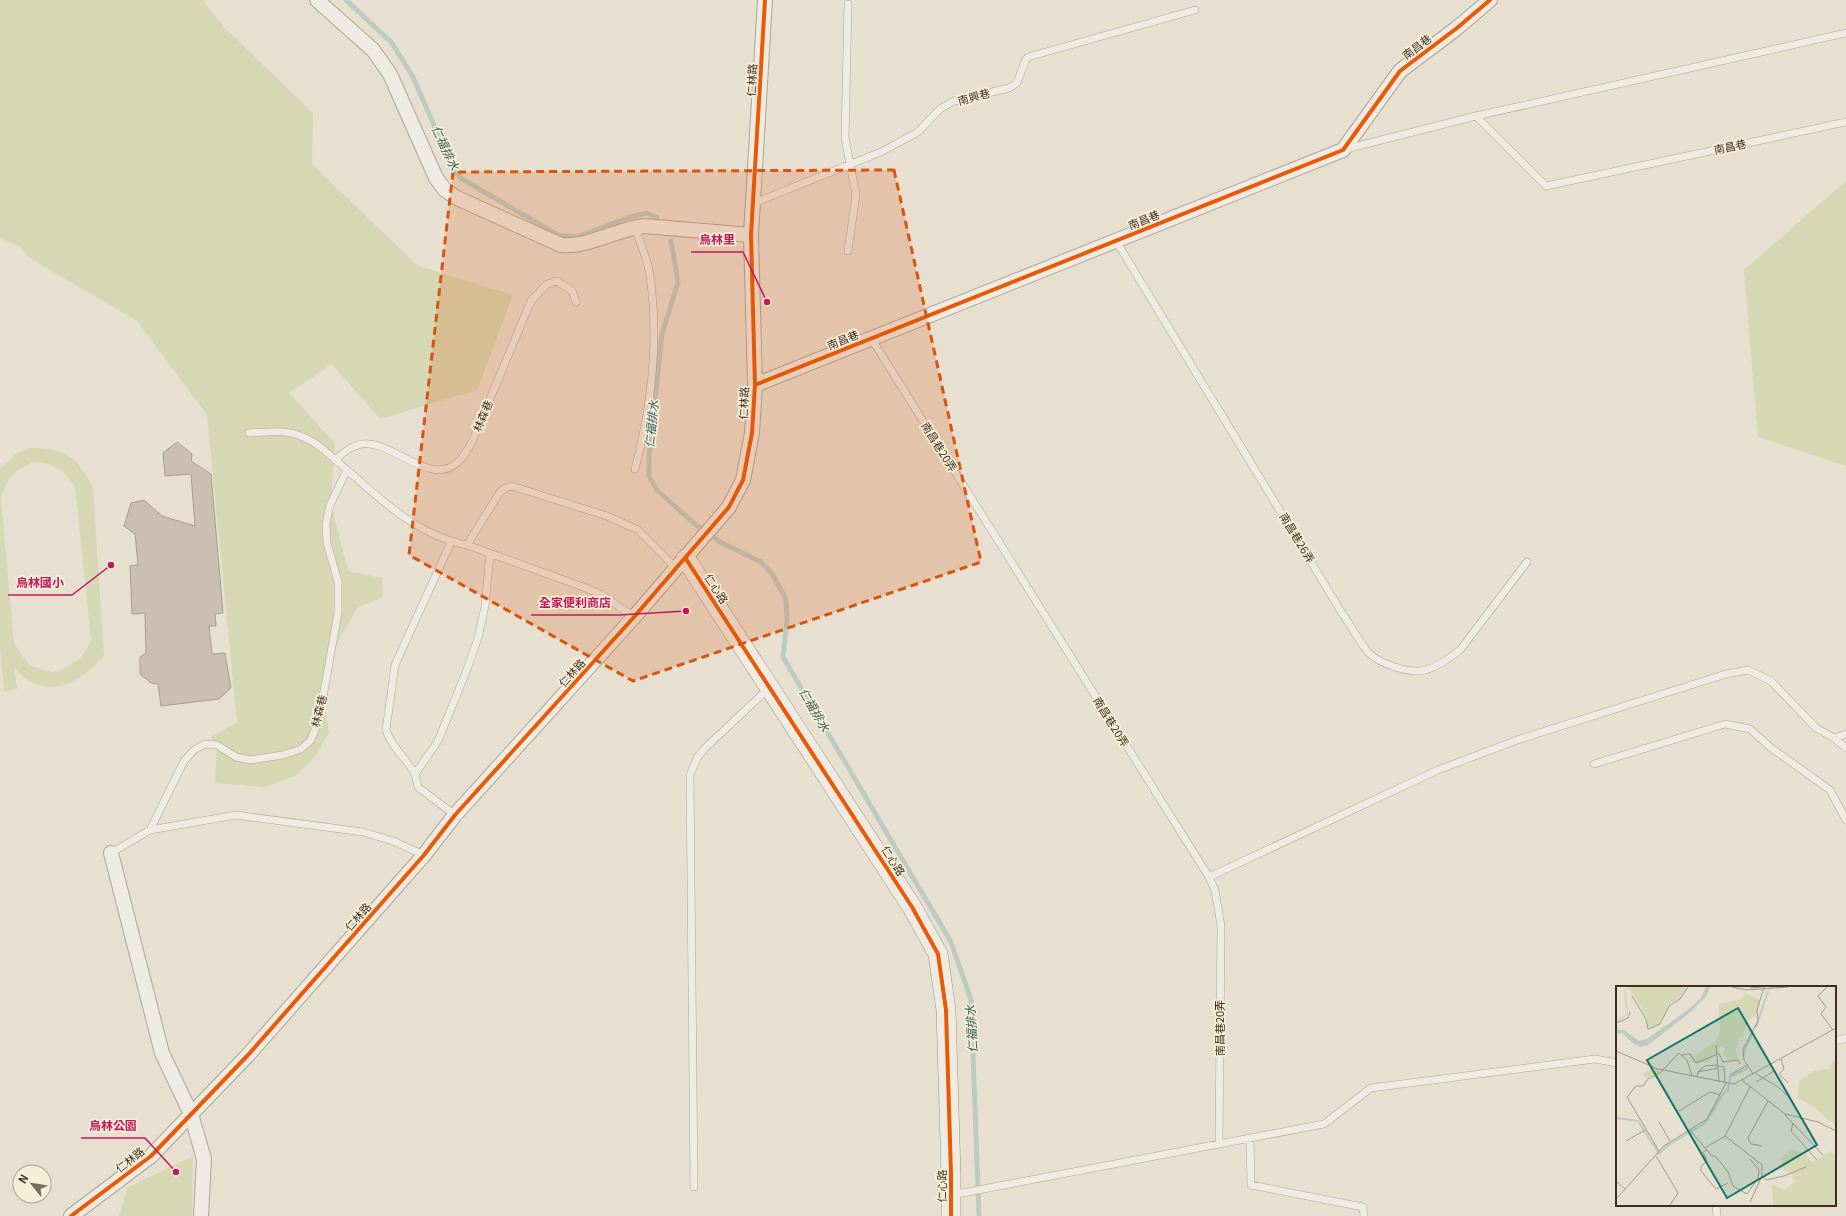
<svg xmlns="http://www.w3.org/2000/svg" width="1846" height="1216" font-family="Georgia,'Noto Sans TC',serif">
	<rect width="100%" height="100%" fill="#e7e0d1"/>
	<path fill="#d6d7b3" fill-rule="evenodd" d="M0,0H205L204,2L224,27L313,113L312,164L418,266L513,295L477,390L380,419L332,364L289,393L335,443L331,504L348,571L382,578L383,597L358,607L333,650L322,685L329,733L316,755L297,775L265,787L215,783L217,747L211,737L237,722L207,415L137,321L28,257L21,247L0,238Z
		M1846,181V466L1758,437L1744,270Z
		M28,448C64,448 77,455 93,488L104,656C84,678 56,699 25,678C21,676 18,671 14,668L17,689L4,692L0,648V469L16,454ZM33,462C54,463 63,469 75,486L91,640L86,651L79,659L60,671L52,672L31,666L21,654L14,643L1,498C6,479 16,469 33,462Z
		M193,1156L192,1216H119L127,1188Z"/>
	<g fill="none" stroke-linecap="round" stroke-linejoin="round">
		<path stroke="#bcccc2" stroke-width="5" d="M346,0L392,43L413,77L454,171L462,179L558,235L577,237L630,217L647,213L657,218
			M671,241L678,282L662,334L649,457V476L657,490L696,525L720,542L761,562L772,574L786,599L787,620L783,657L951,942L971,1000L979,1216"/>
	</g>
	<path fill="#cbbfb2" stroke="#a89c90" d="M177,442L192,454L191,461L211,474L223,613L215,614L216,626H209L212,654L225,653L231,688L219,699L161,706L158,684L151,683L140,674V657L146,653L145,613L132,614L130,566L138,565L135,534L124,526L131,503L144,500L162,516L195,526L191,474L165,476L163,453Z"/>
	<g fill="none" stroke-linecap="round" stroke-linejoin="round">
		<g stroke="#ada599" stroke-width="8">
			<path id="lane" d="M1476,116L1546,186L1846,122
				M1346,149L1476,116L1846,33
				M754,203L881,152L918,132L940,109L954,101L1009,88L1017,83L1025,61L1028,57L1195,10
				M635,227C640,243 648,260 650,276C659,339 651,408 635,469
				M1116,241L1342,613C1351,626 1358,640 1368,652C1379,664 1410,674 1425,670C1438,667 1450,658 1460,650L1527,562
				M848,251L856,195L845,138L848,4
				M871,338L1209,877L1215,890L1221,926L1219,1144
				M249,433C267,432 287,429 303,437C320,444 333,458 347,470C382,501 419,536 467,545L586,588L602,595L634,617
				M335,460C341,455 348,448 355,446C387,432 428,490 458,462C464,457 468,448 472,442L531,301L547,284L557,281L572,291L576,302
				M467,545L500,492L505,488L512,486L607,516L638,530L677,569
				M1834,738L1846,748
				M1594,764L1725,724L1750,729L1770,747L1830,790L1846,820
				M415,774C407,759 391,747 386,730L395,665L451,542
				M455,815L418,787L415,774L438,741L466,672L478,638L485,606L490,554
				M150,830L184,761L194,750L205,744L217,745L236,757L250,760L283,755L301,749L311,740L319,719L338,613V582L327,543L326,524L330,505L347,470
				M111,853L150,830L236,815L363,832L393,841L424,855
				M1209,877L1438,770L1520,739L1726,674L1748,670L1771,681L1816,728L1834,738L1846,734
				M1835,1041L1846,1038
				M1250,1138L1251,1185L1363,1207L1364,1216
				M694,1187L690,775L697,758L704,749L768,689
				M952,1195L1324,1124L1371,1088L1595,1059L1617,1063
				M1716,1205L1717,1216"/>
		</g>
		<g stroke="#ada599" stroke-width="16">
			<path id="street" d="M317,0L373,50L390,74L436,178L445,190L457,198L561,245C587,248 617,229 644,226L751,235
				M755,385L1343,150L1400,71L1457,28L1490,0
				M111,853L162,1053L191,1114L204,1159L201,1216
				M71,1216L151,1156L248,1055L424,855L455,815L634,617L729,507L743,480L752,433L755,385L751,235L765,0"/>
		</g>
		<g stroke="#9c958a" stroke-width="20">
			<path id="secondary" d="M686,559L912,907L938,954L946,1010L951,1174V1216"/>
		</g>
		<use href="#lane" stroke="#efebe3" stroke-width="7"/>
		<use href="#street" stroke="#efebe3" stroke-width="14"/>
		<use href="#secondary" stroke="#efebe3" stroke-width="19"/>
		<g stroke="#f7eed8" stroke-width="6">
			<path id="cycleway" d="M755,385L1343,150L1400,71L1457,28L1490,0
				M686,559L912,907L938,954L946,1010L951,1174V1216
				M71,1216L151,1156L248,1055L424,855L455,815L634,617L729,507L743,480L752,433L755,385L751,235L765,0"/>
		</g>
		<use href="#cycleway" stroke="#e8590c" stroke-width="4"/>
	</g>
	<path fill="#d7550e" fill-opacity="0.2" stroke="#d7550e" stroke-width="3" stroke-dasharray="8 5" stroke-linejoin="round" d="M894,170L981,562L633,681L409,555L453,172Z"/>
	<g text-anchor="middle" stroke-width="3.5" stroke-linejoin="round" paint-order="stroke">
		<g font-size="11" fill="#3d2e20" stroke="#f7eed8">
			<text transform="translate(1417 47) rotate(-37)" y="4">南昌巷</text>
			<text transform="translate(752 80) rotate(-87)" y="4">仁林路</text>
			<text transform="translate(974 97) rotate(-15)" y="4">南興巷</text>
			<text transform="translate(1730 147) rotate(-12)" y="4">南昌巷</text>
			<text transform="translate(1144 220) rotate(-22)" y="4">南昌巷</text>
			<text transform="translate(843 340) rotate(-22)" y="4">南昌巷</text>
			<text transform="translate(744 403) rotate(-87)" y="4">仁林路</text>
			<text transform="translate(483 416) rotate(-67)" y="4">林森巷</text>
			<text transform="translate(939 447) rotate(58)" y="4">南昌巷20弄</text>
			<text transform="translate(1297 538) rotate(59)" y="4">南昌巷26弄</text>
			<text transform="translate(716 589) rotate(57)" y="4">仁心路</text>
			<text transform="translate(572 673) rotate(-48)" y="4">仁林路</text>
			<text transform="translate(319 711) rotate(-76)" y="4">林森巷</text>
			<text transform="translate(1111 722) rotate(58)" y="4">南昌巷20弄</text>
			<text transform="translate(893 861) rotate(57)" y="4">仁心路</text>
			<text transform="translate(358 917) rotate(-49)" y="4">仁林路</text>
			<text transform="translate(1220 1028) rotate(-90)" y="4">南昌巷20弄</text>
			<text transform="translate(130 1160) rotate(-38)" y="4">仁林路</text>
			<text transform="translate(942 1186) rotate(-90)" y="4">仁心路</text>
		</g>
		<g font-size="12" font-style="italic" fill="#2f5d5a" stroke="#f7eed8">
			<text transform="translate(445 148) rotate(65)" y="4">仁福排水</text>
			<text transform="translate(652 424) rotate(-84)" y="4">仁福排水</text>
			<text transform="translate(814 710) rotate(60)" y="4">仁福排水</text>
			<text transform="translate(972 1029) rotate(-93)" y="4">仁福排水</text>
		</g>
	</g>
	<g transform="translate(1616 986)">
		<rect width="220" height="220" fill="#e7e0d1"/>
		<path d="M13,1H66L71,2L63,13L52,19L43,38L32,41L31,32L14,3L10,4L12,28L0,36L10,27L8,5ZM129,7L144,14L141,27L131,37L127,50L123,52L120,64L122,73L113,74L107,68L109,62L105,60L94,76L77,77L73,71L78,70L100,55L104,46L103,18L126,13ZM220,72V140L198,121L182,112L183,95L198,85L212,83ZM39,82L44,86L30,93L26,87ZM177,163L190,168L196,176L216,165L220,169V219H157L156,198L168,204L179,196L176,188L168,184L165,172Z" fill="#d6d7b3"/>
		<path d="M90,1H94L90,10L76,25L32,59L23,61L9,47L0,48V44H8L23,55L31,53L69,26L84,13Z" fill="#bcccc2"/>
		<path fill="none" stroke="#bcccc2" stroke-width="2" d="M85,15L92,5M140,41L152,5M6,46L21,59M128,70L129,63L137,47M0,132L22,135L43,168L51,160L89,137L107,108L112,104L114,91L132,82"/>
		<path fill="none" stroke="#a3998a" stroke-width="1" d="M116,1L131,4L172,1M211,1L202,10L210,21L205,28L217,44M134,2L146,1M16,10L30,33L32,43L44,38L53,20L64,13L72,1M0,37L12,32L14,26M100,59L103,96M0,65L42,83L118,98L220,42M102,66L107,76L122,74L124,78M66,69L74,68L80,77L102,68M165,73L168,83L163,88L172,97M101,80L108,81L109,97M82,86L89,80L101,79M139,87L162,101L173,111M137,88L128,74L127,63L142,35L141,24L148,1M114,89L132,79M81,91L82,86L102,82M126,94L169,128L202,136L220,145M140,96L158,85M63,125L94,106L104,109M169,129L207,169M43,136L54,155M177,137L175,145L201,174M74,144L95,169L100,171L112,186L117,200L131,208L142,192L143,184L134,173M109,150L146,179V190L150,194L168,190L190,181M10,155L29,144M146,160L135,158L132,152L152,115M89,162L109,150L134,101M91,164L87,166L91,175L85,180V185L100,203L112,197M43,165L11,111L20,100H27L32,93L44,87L63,67L71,74L76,90M40,170L62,207L54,219M0,195L9,203M0,213L48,160L91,133L110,97M134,216L146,190"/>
		<path fill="#0f766e" fill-opacity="0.15" stroke="#0f766e" stroke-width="2" d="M122,22L201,159L111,212L31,74Z"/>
		<rect width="220" height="220" fill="none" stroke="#3d2e20" stroke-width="2"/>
	</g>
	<path fill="none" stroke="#c2185b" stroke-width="1.5" d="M767 302L743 252H691M111 565L72 595H8M686 611L619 615H531M176 1172L145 1138H81"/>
	<g fill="#c2185b" stroke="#f7eed8" stroke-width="1.5">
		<circle cx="767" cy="302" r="4"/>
		<circle cx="111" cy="565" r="4"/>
		<circle cx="686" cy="611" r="4"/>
		<circle cx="176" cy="1172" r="4"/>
	</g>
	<g font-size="12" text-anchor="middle" font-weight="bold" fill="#c2185b" stroke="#f7eed8" stroke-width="3.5" stroke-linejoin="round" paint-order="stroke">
		<text x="717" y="244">烏林里</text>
		<text x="40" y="587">烏林國小</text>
		<text x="575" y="607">全家便利商店</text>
		<text x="113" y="1130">烏林公園</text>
	</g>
	<g transform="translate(32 1184) rotate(300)"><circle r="19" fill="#f7eed8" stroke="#ada18e"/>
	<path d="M0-3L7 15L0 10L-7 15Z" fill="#786c5e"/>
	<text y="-6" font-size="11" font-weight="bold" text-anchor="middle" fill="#3d2e20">N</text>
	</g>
</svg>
